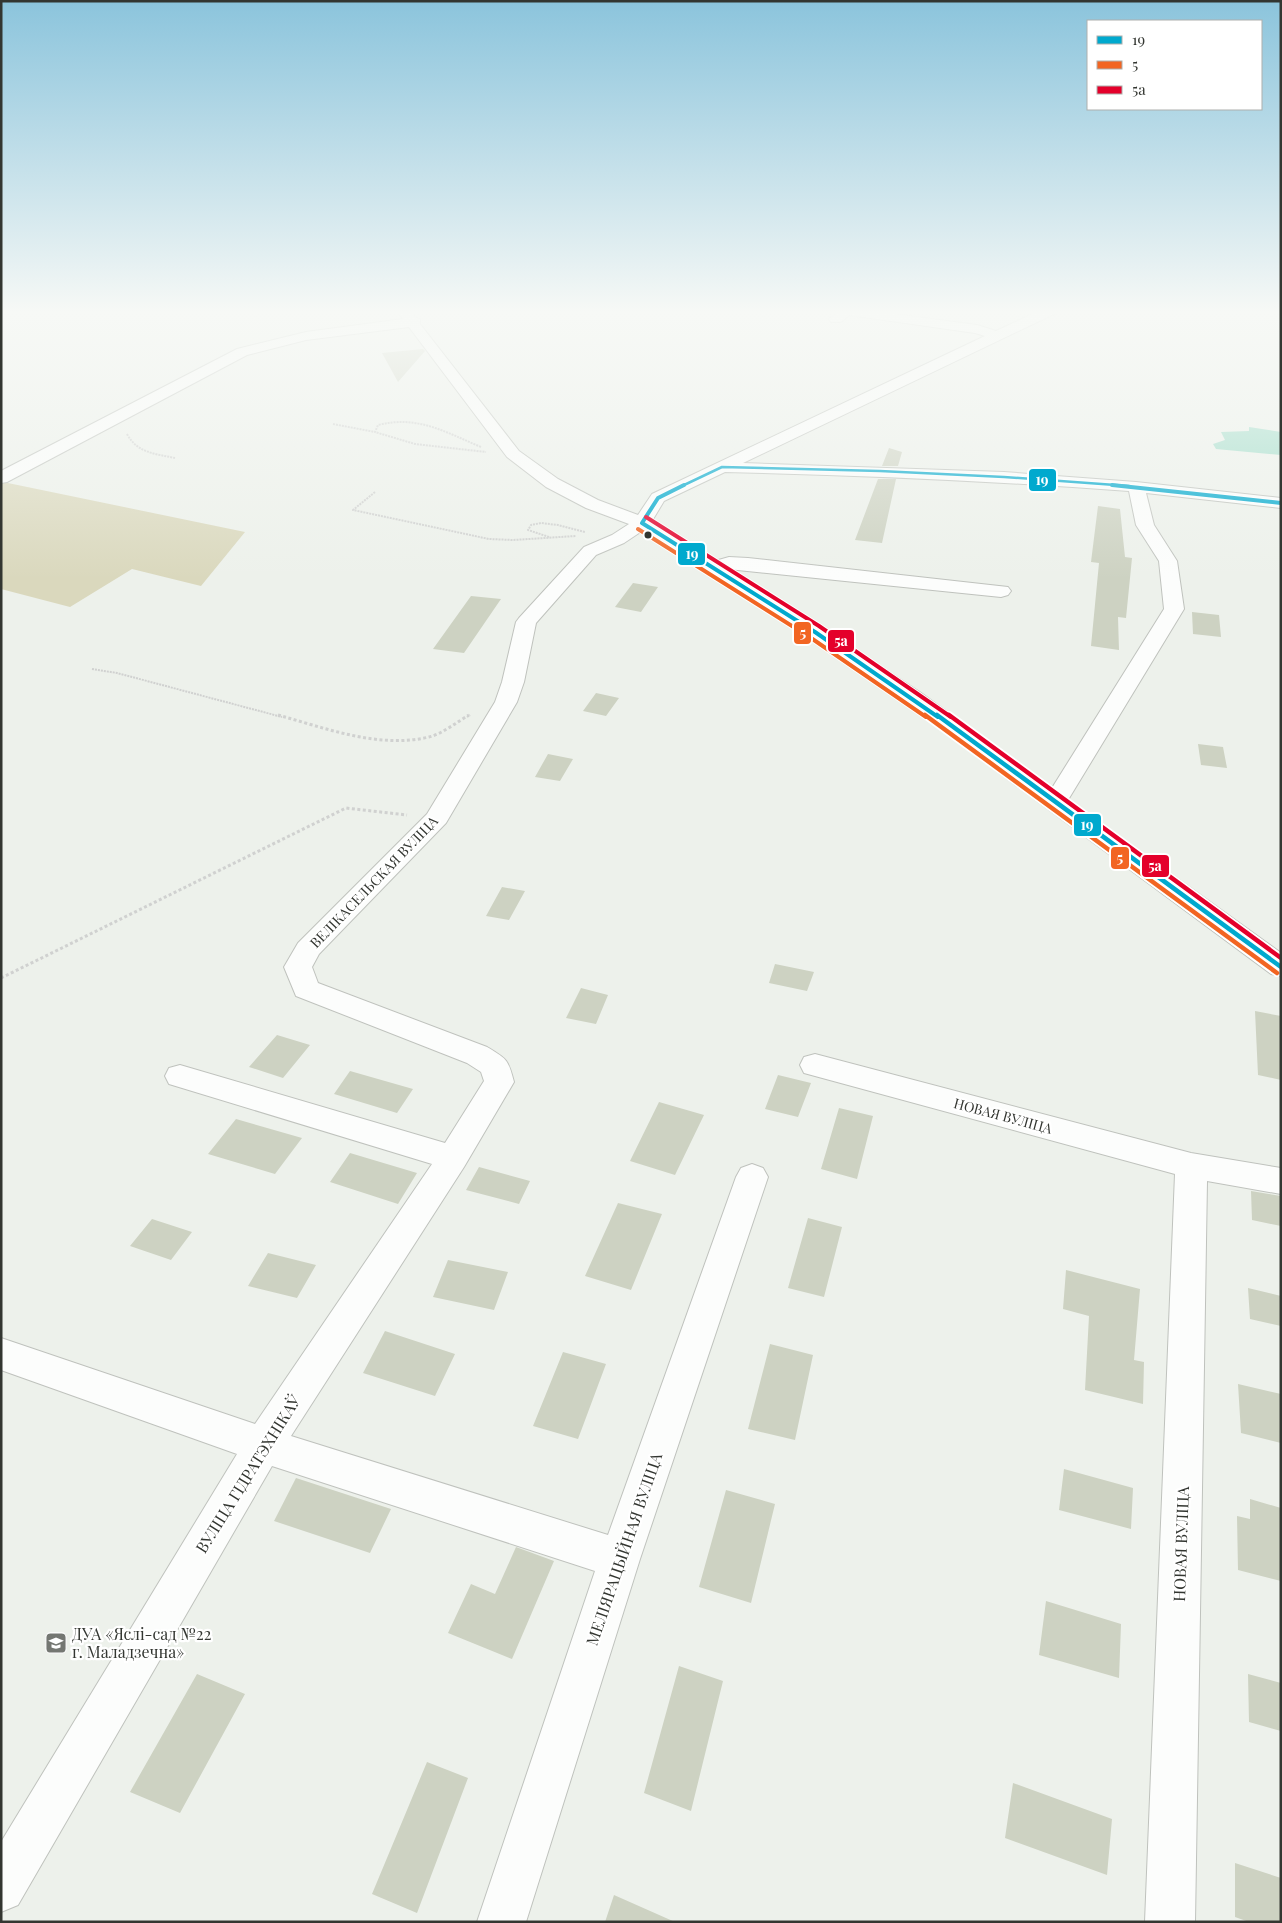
<svg xmlns="http://www.w3.org/2000/svg" width="1282" height="1923" font-family="'Playfair Display',serif">
	<rect width="100%" height="100%" fill="#edf1eb"/>
	<path fill="#dad8bd" d="M3,482L245,532L201,586L132,569L70,607L1,589V483Z"/>
	<path fill="#a1dcc9" d="M1249,427L1281,432V455L1216,449L1213,444L1225,440L1221,432L1249,431Z"/>
	<path fill="#cdd2c2" d="M423,349L425,351L398,382L382,353Z
		M889,448L902,452L898,466H882Z
		M878,479H896L882,543L855,540Z
		M1098,506L1120,509L1125,557L1132,558L1126,618L1118,617L1119,650L1091,646L1099,563L1091,562Z
		M633,583L658,587L641,612L615,607Z
		M471,596L501,599L464,653L433,649Z
		M1192,612L1219,615L1221,637L1193,634Z
		M596,693L619,698L606,716L583,711Z
		M1198,744L1223,747L1227,768L1201,765Z
		M548,754L573,759L560,781L535,777Z
		M502,887L525,891L509,920L486,916Z
		M775,964L814,972L807,991L769,983Z
		M581,988L608,995L596,1024L566,1018Z
		M1255,1011L1281,1016V1080L1258,1075Z
		M277,1035L310,1045L283,1078L249,1067Z
		M350,1071L413,1089L397,1113L334,1094Z
		M778,1075L811,1083L798,1117L765,1109Z
		M659,1102L704,1115L675,1175L630,1161Z
		M839,1108L873,1116L857,1179L821,1169Z
		M236,1119L302,1138L275,1174L208,1154Z
		M350,1153L417,1173L398,1204L330,1182Z
		M479,1167L530,1181L519,1204L466,1190Z
		M1251,1191L1281,1196V1226L1252,1220Z
		M618,1203L662,1214L631,1290L585,1276Z
		M808,1218L842,1227L824,1297L788,1288Z
		M152,1219L192,1232L171,1260L130,1246Z
		M268,1253L316,1265L297,1298L248,1286Z
		M448,1260L508,1272L494,1310L433,1297Z
		M1066,1270L1140,1289L1134,1360L1144,1362L1143,1404L1085,1390L1089,1316L1063,1309Z
		M1248,1288L1281,1296V1326L1250,1319Z
		M385,1331L455,1354L435,1396L363,1373Z
		M770,1344L813,1355L795,1440L748,1429Z
		M563,1352L606,1364L578,1439L533,1426Z
		M1238,1384L1281,1394V1443L1241,1433Z
		M1064,1469L1133,1488L1131,1529L1059,1510Z
		M296,1478L391,1509L370,1553L274,1521Z
		M726,1490L775,1504L751,1603L699,1587Z
		M1250,1499L1281,1508V1581L1238,1570L1237,1516L1250,1519Z
		M516,1547L554,1561L512,1659L448,1633L471,1584L495,1594Z
		M1046,1601L1121,1624L1119,1678L1039,1655Z
		M679,1666L723,1681L691,1811L644,1793Z
		M197,1674L245,1694L180,1813L130,1792Z
		M1248,1674L1281,1683V1731L1249,1722Z
		M427,1762L468,1778L417,1913L372,1894Z
		M1013,1783L1112,1819L1107,1875L1005,1838Z
		M1235,1863L1281,1878V1922H1249L1235,1917Z
		M614,1895L675,1922H605Z"/>
	<g fill="none" stroke-linecap="round" stroke-linejoin="round">
		<g stroke="#bfc2bd" stroke-width="2">
			<path id="minor" d="M397,310H409L416,318L420,319V324L519,451L558,479L598,500L638,515L652,494L985,336L975,333L849,315L841,322H831L829,319L840,310H864L977,325L996,331L1041,310H1057L1056,313L743,463L1004,472L1136,482L1281,498V508L1146,493L1154,525L1177,561L1184,609L1068,800L1281,953V976L1271,974L905,703L808,636L642,531L624,543L596,555L536,623L524,682L517,702L446,823L319,954L312,967L318,983L487,1047C507,1059 508,1059 514,1082L464,1167L291,1436L608,1535L736,1177L741,1168L752,1164L763,1168L768,1177L640,1559L526,1922H477L595,1571L272,1466L18,1905L1,1912V1842L237,1454L1,1370V1338L255,1424L432,1164L169,1084L165,1076L169,1068L180,1065L445,1143L484,1081L481,1072L467,1063L296,996L284,967L298,943L427,814L495,702L502,682L516,622L519,618L584,547L612,535L629,524L586,508L546,487L507,457L409,327L306,340L247,355L7,482L1,483V471L237,349L306,332L403,319ZM725,472C860,475 994,481 1129,491L1136,525L1159,561L1164,609L1052,788L921,693L822,628L728,569L1001,597L1008,595L1011,591L1008,587L748,558L729,557L715,561L652,521L664,501Z
				M815,1054L1191,1153L1281,1168V1194L1207,1181L1195,1922H1145L1175,1174L804,1073L800,1065L804,1057Z"/>
		</g>
		<path stroke="#d0d1d0" stroke-width="2" stroke-dasharray="2 1" stroke-linecap="butt" d="M333,424L375,432
			M127,434C137,453 156,454 175,458
			M481,447C445,432 418,415 378,425L375,432L415,444L486,452
			M375,492L353,510L489,539L513,540L576,536
			M549,537L528,530L531,525L541,523L558,525L585,532
			M92,669L117,673L282,717
			M467,717L470,715"/>
		<path stroke="#d0d1d0" stroke-width="3" stroke-dasharray="3 2.5" stroke-linecap="butt" d="M278,715C325,728 379,749 429,737C442,734 457,722 469,715
			M1,978L346,808L407,815"/>
		<use href="#minor" fill="#fcfdfc" fill-rule="evenodd"/>
		<g stroke="#fff" stroke-width="4.5">
			<path id="bus-1-far2" d="M682,486L722,467L880,471L1004,477L1129,486"/>
		</g>
		<g stroke="#fff" stroke-width="6">
			<path id="bus-1-far1" d="M684,485L658,498L642,523L815,632L938,717
				M1112,485L1281,503"/>
		</g>
		<g stroke="#fff" stroke-width="8">
			<path id="bus-1" d="M937,715L1281,967"/>
		</g>
		<g stroke="#fff" stroke-width="6">
			<path id="bus-2-far1" d="M638,529L811,638L926,717"/>
		</g>
		<g stroke="#fff" stroke-width="8">
			<path id="bus-2" d="M925,715L1277,973"/>
		</g>
		<g stroke="#fff" stroke-width="6">
			<path id="bus-3-far1" d="M646,517L819,626L951,717"/>
		</g>
		<g stroke="#fff" stroke-width="8">
			<path id="bus-3" d="M949,715L1281,958"/>
		</g>
		<use href="#bus-1-far2" stroke="#00a9ce" stroke-width="2.5"/>
		<use href="#bus-1-far1" stroke="#00a9ce" stroke-width="4"/>
		<use href="#bus-1" stroke="#00a9ce" stroke-width="4.5"/>
		<use href="#bus-2-far1" stroke="#f26522" stroke-width="4"/>
		<use href="#bus-2" stroke="#f26522" stroke-width="4.5"/>
		<use href="#bus-3-far1" stroke="#e4002b" stroke-width="4"/>
		<use href="#bus-3" stroke="#e4002b" stroke-width="4.5"/>
	</g>
	<linearGradient id="sky" x2="0" y2="1"><stop stop-color="#8bc4dc"/><stop offset="0.54" stop-color="#f7f9f6"/><stop offset="1" stop-color="#f7f9f6" stop-opacity="0"/></linearGradient>
	<rect width="1282" height="579" fill="url(#sky)"/>
	<defs>
		<g id="school-square" transform="scale(1.125)"><rect x="-9" y="-9" width="18" height="18" rx="4" fill="#747772" stroke="#fff"/><path d="M0-5L7-2L0 1L-7-2ZM-4 1L0 2.5L4 1V4Q0 6-4 4Z" fill="#fff"/></g>
	</defs>
	<g fill-rule="evenodd">
		<use href="#school-square" x="56" y="1643"/>
	</g>
	<circle fill="#333631" stroke="#fff" stroke-width="2" cx="648" cy="535" r="4.5"/>
	<g text-anchor="middle" stroke-width="4.5" stroke-linejoin="round" paint-order="stroke">
		<g font-size="14" fill="#333631" stroke="#fff">
			<text transform="translate(374 882) rotate(-46)" y="5">ВЕЛІКАСЕЛЬСКАЯ ВУЛІЦА</text>
			<text transform="translate(1003 1116) rotate(15)" y="5">НОВАЯ ВУЛІЦА</text>
		</g>
		<g font-size="16" fill="#333631" stroke="#fff">
			<text transform="translate(248 1474) rotate(-58)" y="6">ВУЛІЦА ГІДРАТЭХНІКАЎ</text>
			<text transform="translate(1181 1544) rotate(-88)" y="6">НОВАЯ ВУЛІЦА</text>
			<text transform="translate(624 1549) rotate(-71)" y="6">МЕЛІЯРАЦЫЙНАЯ ВУЛІЦА</text>
		</g>
		<g font-size="16" fill="#333631" stroke="#fff" text-anchor="start">
			<text x="72" y="1640">ДУА «Яслі-сад №22<tspan x="72" dy="18">г. Маладзечна»</tspan></text>
		</g>
	</g>
	<g stroke="#fff" stroke-width="2">
		<rect x="1028" y="468" width="29" height="24" rx="5" fill="#00a9ce"/>
		<rect x="677" y="542" width="29" height="24" rx="5" fill="#00a9ce"/>
		<rect x="793" y="621" width="19" height="24" rx="5" fill="#f26522"/>
		<rect x="827" y="629" width="28" height="24" rx="5" fill="#e4002b"/>
		<rect x="1073" y="813" width="29" height="24" rx="5" fill="#00a9ce"/>
		<rect x="1110" y="846" width="20" height="24" rx="5" fill="#f26522"/>
		<rect x="1141" y="854" width="29" height="24" rx="5" fill="#e4002b"/>
	</g>
	<g font-size="14" text-anchor="middle" font-weight="bold" fill="#fff">
		<text x="1042" y="485">19</text>
		<text x="692" y="559">19</text>
		<text x="803" y="638">5</text>
		<text x="841" y="646">5а</text>
		<text x="1087" y="830">19</text>
		<text x="1120" y="863">5</text>
		<text x="1155" y="871">5а</text>
	</g>
	<rect width="1282" height="1923" fill="none" stroke="#333631" stroke-width="5"/>
	<rect x="1087" y="20" width="175" height="90" fill="#ffffff" stroke="#adafad"/>
	<rect x="1097" y="36" width="25" height="8" fill="#00a9ce" stroke="#adafad"/>
	<text x="1132" y="45" font-size="15" fill="#333631">19</text>
	<rect x="1097" y="61" width="25" height="8" fill="#f26522" stroke="#adafad"/>
	<text x="1132" y="70" font-size="15" fill="#333631">5</text>
	<rect x="1097" y="86" width="25" height="8" fill="#e4002b" stroke="#adafad"/>
	<text x="1132" y="95" font-size="15" fill="#333631">5а</text>
</svg>
